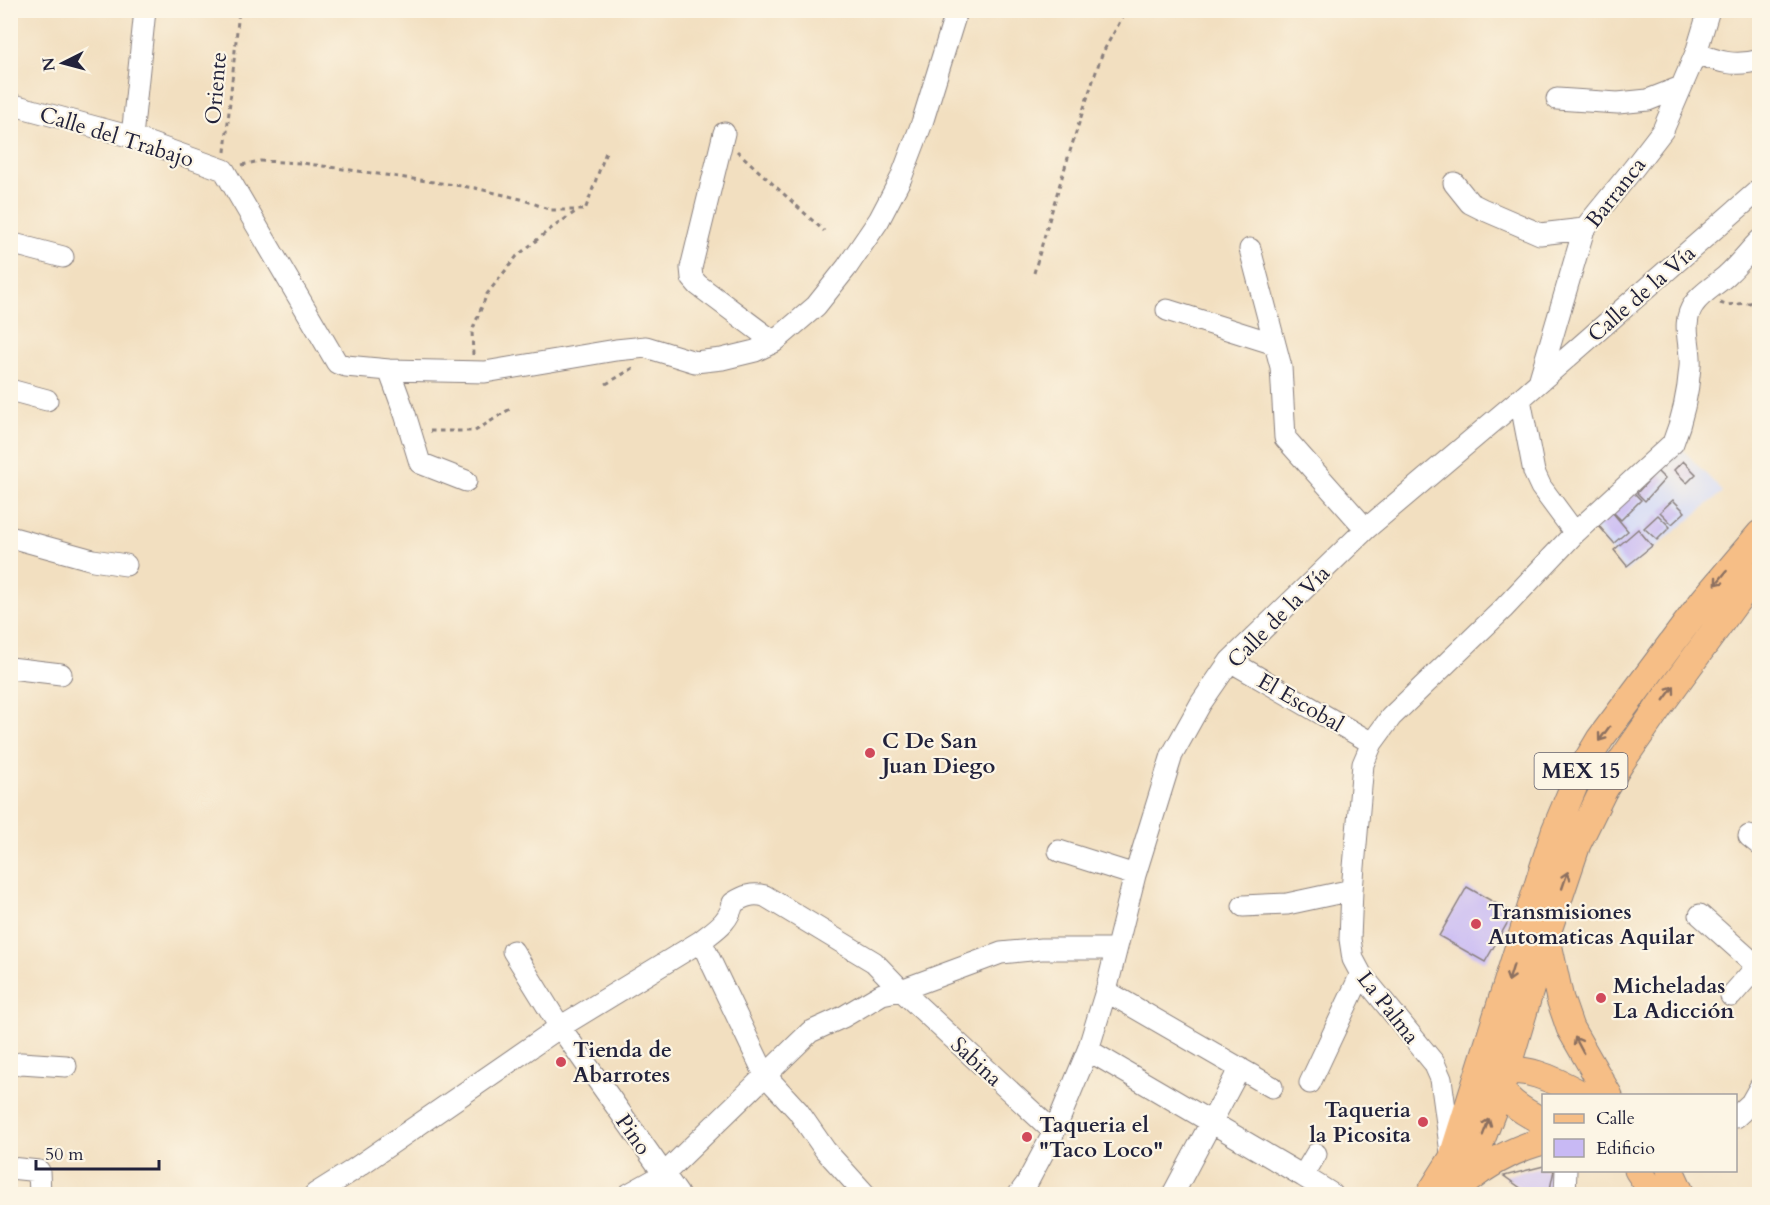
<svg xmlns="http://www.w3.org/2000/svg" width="1770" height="1205" font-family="Cardo,serif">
	<rect width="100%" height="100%" fill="#fcf5e5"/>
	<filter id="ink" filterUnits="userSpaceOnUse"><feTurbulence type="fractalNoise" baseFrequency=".0167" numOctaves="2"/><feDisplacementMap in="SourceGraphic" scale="12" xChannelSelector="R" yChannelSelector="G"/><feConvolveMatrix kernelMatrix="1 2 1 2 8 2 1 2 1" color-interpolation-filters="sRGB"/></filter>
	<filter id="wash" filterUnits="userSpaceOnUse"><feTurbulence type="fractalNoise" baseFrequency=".008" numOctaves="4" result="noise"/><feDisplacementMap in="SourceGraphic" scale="24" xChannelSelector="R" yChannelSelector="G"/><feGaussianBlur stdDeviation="1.35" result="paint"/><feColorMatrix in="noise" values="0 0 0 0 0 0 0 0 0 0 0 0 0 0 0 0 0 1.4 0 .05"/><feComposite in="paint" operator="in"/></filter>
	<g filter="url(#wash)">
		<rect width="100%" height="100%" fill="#f2dfc0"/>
		<path fill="#d1d9f9" d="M1678,445L1723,492L1625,572L1592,525Z"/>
		<g id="blocks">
			<path fill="#c8b9f4" d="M1683,461L1696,474L1687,483L1674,470Z
				M1657,471L1665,479L1645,501L1637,493Z
				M1632,491L1641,500L1621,520L1612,511Z
				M1673,500L1685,512L1672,524L1660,512Z
				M1612,512L1628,531L1614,543L1598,525Z
				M1658,515L1670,527L1657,540L1644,528Z
				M1638,529L1652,546L1627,566L1614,550Z
				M1467,887L1513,913L1485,962L1439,936Z
				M1544,1166V1170H1554L1549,1194H1529L1504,1176Z"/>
		</g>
	</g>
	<g filter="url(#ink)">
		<use href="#blocks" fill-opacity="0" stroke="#8a807e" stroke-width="1.5"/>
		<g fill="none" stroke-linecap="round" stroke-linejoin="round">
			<g stroke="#8a807e" stroke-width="23">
				<path id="minor" d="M1696,53C1719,62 1735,67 1760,60
					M1557,99L1618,103L1648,100L1681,87
					M10,104L132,137L224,170L337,363L346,366L389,370L485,372L616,350L646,347L695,362L722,359L755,351L774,342L816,306L847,267L879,220L901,178L922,123L957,10
					M724,133L691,268L692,278L698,285L774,342
					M132,137L145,10
					M1454,183L1470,203L1482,209L1540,234L1584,229
					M10,243L63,257
					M1250,249L1281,367L1285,438L1366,529
					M1167,310L1275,344
					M389,370L405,414L420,463L466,481
					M1539,382L1584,229L1633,169L1663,130L1696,53L1709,10
					M10,390L47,400
					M1520,399L1534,472L1541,487L1575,533
					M10,537L93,560L126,565
					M1230,661L1372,743
					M10,668L61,674
					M1749,836L1760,845
					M1059,851L1135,875
					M1243,906L1287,904L1352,890
					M1700,915L1757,966
					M701,941L765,1075L798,1111L825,1150L865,1194
					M513,951L560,1027L678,1194
					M1106,991L1272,1087
					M1731,996L1760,963
					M1088,1050L1303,1176L1332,1194
					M10,1066L21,1063L66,1066
					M1310,1083L1361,974
					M1736,1117L1751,1103L1760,1087
					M1451,1153L1441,1079L1434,1063L1361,974L1353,959L1350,939L1352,890L1363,764L1372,743L1391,717L1503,609L1575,533L1673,443C1683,418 1688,393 1690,367C1692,346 1680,323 1694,304C1702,292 1718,284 1728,274C1739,264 1749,251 1760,240
					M10,1168L39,1171L40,1194
					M1303,1176L1316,1154
					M315,1194L350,1172L560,1027L701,941C716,929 729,922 733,903C744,896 752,893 765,896L874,962L901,990L1054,1132
					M629,1194L663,1175L810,1032L843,1017L882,994L901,990L1001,953L1041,949H1116
					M1019,1194L1027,1183L1054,1132L1088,1050L1106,991L1135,875L1172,755L1201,703L1230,661L1366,529L1520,399L1760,189
					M1173,1194L1240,1068
					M1565,1194L1566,1170"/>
			</g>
			<g stroke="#8a807e" stroke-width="29">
				<path id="major" d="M1547,939L1560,999L1570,1028L1609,1096
					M1492,1076C1502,1099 1522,1111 1544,1122
					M1490,1077C1517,1059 1559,1082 1584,1096
					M1638,1170L1654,1194
					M1670,1170L1681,1194
					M1465,1182C1488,1164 1515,1148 1544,1141
					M1430,1194L1452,1159L1555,831L1578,776L1600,739L1704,600L1760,534
					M1457,1194L1465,1182L1500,1091L1546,936L1577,844L1603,791L1621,762L1661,704L1746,588L1760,574"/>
			</g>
			<path stroke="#8a807e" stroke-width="3" stroke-dasharray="4.5 4.5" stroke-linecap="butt" d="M737,151L824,231
				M225,152L239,10
				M242,165L260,161L302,163L475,188L521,199L551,210H585L606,152
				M1034,273C1054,201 1076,130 1100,60C1106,42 1119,29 1124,10
				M1720,303L1726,305L1760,302
				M473,355L472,331L487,294L517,256L549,230L578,210
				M606,384L635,367
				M430,431H475L510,409"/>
			<use href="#minor" stroke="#fff" stroke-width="21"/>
			<use href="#major" stroke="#f6be86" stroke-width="27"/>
		</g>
		<defs><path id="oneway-shaft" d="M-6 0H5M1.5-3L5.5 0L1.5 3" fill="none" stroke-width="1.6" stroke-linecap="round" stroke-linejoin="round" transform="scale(1.5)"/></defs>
		<g stroke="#8c7060">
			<use href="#oneway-shaft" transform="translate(1721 578) rotate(129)"/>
			<use href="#oneway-shaft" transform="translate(1669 693) rotate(-54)"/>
			<use href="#oneway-shaft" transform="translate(1604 734) rotate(126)"/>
			<use href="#oneway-shaft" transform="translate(1565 880) rotate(-71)"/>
			<use href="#oneway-shaft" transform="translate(1511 973) rotate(107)"/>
			<use href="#oneway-shaft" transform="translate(1579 1045) rotate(-118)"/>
			<use href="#oneway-shaft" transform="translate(1486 1127) rotate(-69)"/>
		</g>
	</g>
	<g fill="#d1495b" stroke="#fcf5e5" stroke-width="2">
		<circle cx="870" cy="753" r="6"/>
		<circle cx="1476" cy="924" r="6"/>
		<circle cx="1601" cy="998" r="6"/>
		<circle cx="561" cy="1062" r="6"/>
		<circle cx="1423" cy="1122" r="6"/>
		<circle cx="1027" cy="1137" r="6"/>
	</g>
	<g text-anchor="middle" stroke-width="4.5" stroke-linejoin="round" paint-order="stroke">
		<rect fill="#fcf5e5" stroke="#63616e" stroke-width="1.5" x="1534.5" y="753" width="93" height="36" rx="4.5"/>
		<g font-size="21" font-weight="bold" fill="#22223b">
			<text x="1581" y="778">MEX 15</text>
		</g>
		<g font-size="22" fill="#22223b" stroke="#fcf5e5">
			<text transform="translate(215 88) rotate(-85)" y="8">Oriente</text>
			<text transform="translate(117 136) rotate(17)" y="8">Calle del Trabajo</text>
			<text transform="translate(1615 192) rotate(-52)" y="8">Barranca</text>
			<text transform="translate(1641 293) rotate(-41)" y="8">Calle de la Vía</text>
			<text transform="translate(1278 616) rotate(-45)" y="8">Calle de la Vía</text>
			<text transform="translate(1301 702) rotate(30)" y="8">El Escobal</text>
			<text transform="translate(1389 1007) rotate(52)" y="8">La Palma</text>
			<text transform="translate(977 1061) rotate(43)" y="8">Sabina</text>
			<text transform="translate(634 1134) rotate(55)" y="8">Pino</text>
		</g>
		<g font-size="22" font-weight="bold" fill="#22223b" stroke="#fcf5e5" text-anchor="start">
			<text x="882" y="748">C De San<tspan x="882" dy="25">Juan Diego</tspan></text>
			<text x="1488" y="919">Transmisiones<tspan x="1488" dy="25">Automaticas Aquilar</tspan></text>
			<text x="1613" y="993">Micheladas<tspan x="1613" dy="25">La Adicción</tspan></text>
			<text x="573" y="1057">Tienda de<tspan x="573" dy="25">Abarrotes</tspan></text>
			<text x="1411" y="1117" text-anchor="end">Taqueria<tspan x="1411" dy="25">la Picosita</tspan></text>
			<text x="1039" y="1132">Taqueria el<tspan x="1039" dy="25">"Taco Loco"</tspan></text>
		</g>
	</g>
	<rect width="1770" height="1205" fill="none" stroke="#fcf5e5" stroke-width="36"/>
	<rect x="1542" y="1094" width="195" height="78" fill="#fcf5e5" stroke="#a5a1a1" stroke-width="1.5"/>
	<rect x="1554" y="1114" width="30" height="9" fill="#f6be86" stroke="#a5a1a1" stroke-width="1.5"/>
	<text x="1596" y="1124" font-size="18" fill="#22223b">Calle</text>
	<rect x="1554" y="1139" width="30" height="18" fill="#c8b9f4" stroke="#a5a1a1" stroke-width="1.5"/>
	<text x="1596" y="1154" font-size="18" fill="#22223b">Edificio</text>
	<g transform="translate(63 63) rotate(264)" stroke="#fcf5e5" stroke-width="4.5" paint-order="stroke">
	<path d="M0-4.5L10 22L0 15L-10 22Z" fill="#22223b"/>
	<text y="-9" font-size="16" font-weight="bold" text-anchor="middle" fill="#22223b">N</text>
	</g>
	<path d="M36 1160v9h123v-9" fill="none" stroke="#22223b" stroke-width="3"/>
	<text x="45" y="1160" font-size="18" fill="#22223b" stroke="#fcf5e5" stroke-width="4.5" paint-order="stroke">50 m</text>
</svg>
